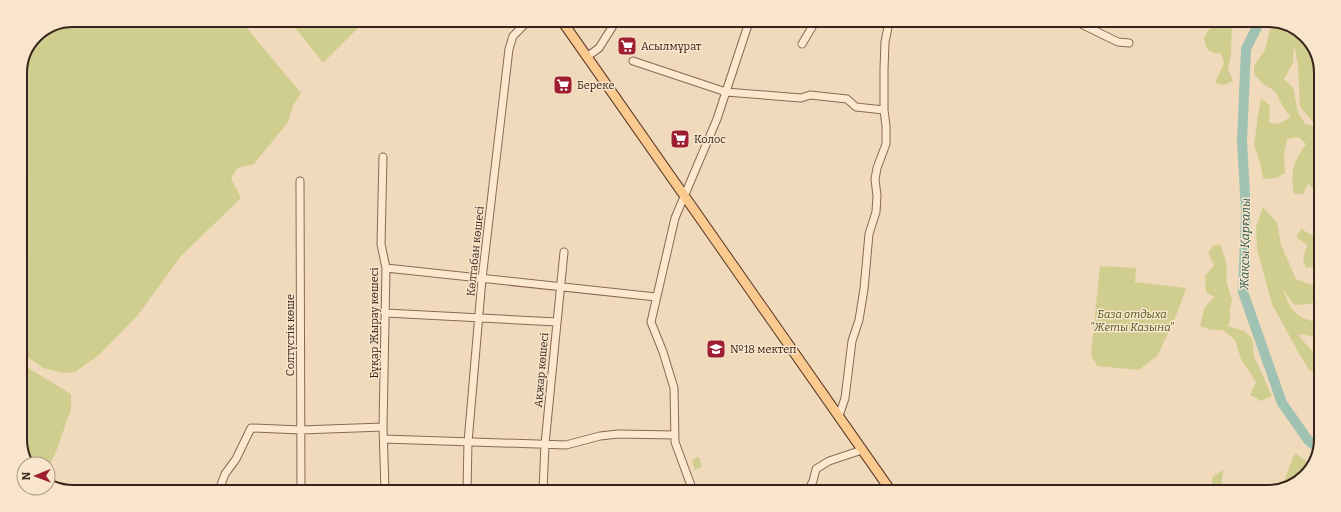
<svg xmlns="http://www.w3.org/2000/svg" width="1341" height="512" font-family="Bitter,serif">
	<rect width="100%" height="100%" fill="#f1d9bb"/>
	<path fill="#d0ce8f" d="M73,20H240L301,93L293,106L288,122L254,164L238,168L231,178L241,198L181,256L138,315L99,355L75,372L63,373L43,368L20,352V70L36,35Z
		M290,21H365L323,63Z
		M1213,23H1233L1232,25L1231,54L1228,69L1233,81L1224,85L1215,83L1224,63L1221,54C1208,52 1207,51 1204,38Z
		M1272,23H1285L1310,40L1321,69L1320,123L1312,121L1300,107L1298,65L1294,44L1293,63L1284,79L1293,88L1298,112L1305,124L1320,128V197L1308,183L1303,194H1294C1290,173 1293,162 1306,144L1298,137L1287,139L1284,154L1285,173L1276,178L1263,179L1260,162L1254,145L1258,116L1261,98L1270,106L1269,123L1278,124L1291,117L1283,107L1275,91L1263,84L1254,74V66L1265,50Z
		M1263,207L1277,223L1281,245L1296,279L1312,285L1318,284L1319,294L1311,304L1294,305L1283,289C1291,312 1295,317 1319,323V338L1302,334L1298,335L1312,351L1319,347V362L1315,372L1309,370L1297,350L1272,304L1257,249L1256,227Z
		M1301,229L1314,236C1316,245 1319,253 1319,262L1314,267L1306,268L1303,259L1307,245L1296,237Z
		M1220,244L1225,258L1227,271L1226,280L1232,300L1230,309V321L1228,326L1244,331L1252,338L1254,356L1272,396L1261,401L1250,395L1256,382L1241,359L1235,340L1223,330H1211L1200,326L1205,307L1214,297L1206,292L1205,276L1214,265L1208,253L1213,246Z
		M1100,266L1136,268L1135,282L1186,288L1178,311L1158,355L1139,370L1097,366L1091,355Z
		M20,363L71,394V409L57,449L48,469V464H28L20,443Z
		M1295,453L1312,465L1300,481L1281,488Z
		M699,457L702,467L695,470L692,460Z
		M1223,470L1221,492H1213L1212,477Z"/>
	<g fill="none" stroke-linecap="round" stroke-linejoin="round">
		<path stroke="#a0c2b3" stroke-width="10" d="M1259,23L1246,49L1242,141L1246,212L1243,292L1282,403L1308,440L1318,448"/>
		<g stroke="#8a6954" stroke-width="9">
			<path id="minor" d="M1077,22L1118,42L1129,43
				M802,44L815,22
				M588,56L599,48L616,21
				M633,61L726,92L801,98L810,95L847,99L856,107L884,110L886,126V144L877,168L875,179L877,196L876,212L869,234L864,289L859,320L852,341L845,398L839,416
				M884,110V69L885,42L889,22
				M383,157L381,244L386,268L383,427L385,490
				M300,181L301,490
				M386,268L656,297
				M386,313L557,322
				M384,439L566,445L600,436L618,434L675,435
				M219,490L225,474L236,459L251,428L301,430L383,427
				M467,490L468,442L482,279L509,49L513,36L528,21
				M543,490L545,444L564,252
				M693,491L675,442L674,388L663,352L651,322L675,218L717,119L749,22
				M808,491L813,481L816,469L829,461L862,450"/>
		</g>
		<g stroke="#573829" stroke-width="11">
			<path id="major" d="M562,21L891,491"/>
		</g>
		<use href="#minor" stroke="#fce8cf" stroke-width="7"/>
		<use href="#major" stroke="#f9c98e" stroke-width="9"/>
	</g>
	<defs>
		<g id="supermarket-square" transform="scale(1)"><rect x="-9" y="-9" width="18" height="18" rx="4" fill="#9e1f32" stroke="#f8e5cc"/><path d="M-6-5.5h2.5l.6 2H6L4.5 2H-2.5L-4.4-4H-6ZM-1.5 3.2a1.3 1.3 0 1 0 .1 0ZM3 3.2a1.3 1.3 0 1 0 .1 0Z" fill="#fff"/></g>
		<g id="school-square" transform="scale(1)"><rect x="-9" y="-9" width="18" height="18" rx="4" fill="#9e1f32" stroke="#f8e5cc"/><path d="M0-5L7-2L0 1L-7-2ZM-4 1L0 2.5L4 1V4Q0 6-4 4Z" fill="#fff"/></g>
	</defs>
	<g fill-rule="evenodd">
		<use href="#supermarket-square" x="627" y="46"/>
		<use href="#supermarket-square" x="563" y="85"/>
		<use href="#supermarket-square" x="680" y="139"/>
		<use href="#school-square" x="716" y="349"/>
	</g>
	<g text-anchor="middle" stroke-width="3" stroke-linejoin="round" paint-order="stroke">
		<g font-size="11" fill="#38241a" stroke="#f8e5cc" text-anchor="start">
			<text x="641" y="50">Асылмұрат</text>
			<text x="577" y="89">Береке</text>
			<text x="694" y="143">Колос</text>
			<text x="730" y="353">№18 мектеп</text>
		</g>
		<g font-size="11" fill="#38241a" stroke="#f8e5cc">
			<text transform="translate(475 251) rotate(-84)" y="4">Көлтабан көшесі</text>
			<text transform="translate(374 323) rotate(-90)" y="4">Бұқар Жырау көшесі</text>
			<text transform="translate(290 335) rotate(-90)" y="4">Солтүстік көше</text>
			<text transform="translate(541 370) rotate(-85)" y="4">Ақжар көшесі</text>
		</g>
		<g font-size="11" font-style="italic" fill="#50561f" stroke="#f8e5cc">
			<text x="1132" y="318">База отдыха<tspan x="1132" dy="13">"Жеты Казына"</tspan></text>
		</g>
		<g font-size="12" font-style="italic" fill="#28594f" stroke="#f8e5cc">
			<text transform="translate(1245 244) rotate(-89)" y="4">Жақсы Қарғалы</text>
		</g>
	</g>
	<path d="M0 0H1341V512H0ZM73 27H1268A46 46 0 0 1 1314 73V439A46 46 0 0 1 1268 485H73A46 46 0 0 1 27 439V73A46 46 0 0 1 73 27Z" fill="#f8e5cc" fill-rule="evenodd"/>
	<path fill="none" stroke="#38241a" stroke-width="2" d="M73 27H1268A46 46 0 0 1 1314 73V439A46 46 0 0 1 1268 485H73A46 46 0 0 1 27 439V73A46 46 0 0 1 73 27Z"/>
	<g transform="translate(36 476) rotate(269)"><circle r="19" fill="#f8e5cc" stroke="#ab9885"/>
	<path d="M0-3L7 15L0 10L-7 15Z" fill="#9e1f32"/>
	<text y="-6" font-size="11" font-weight="bold" text-anchor="middle" fill="#38241a">N</text>
	</g>
</svg>
